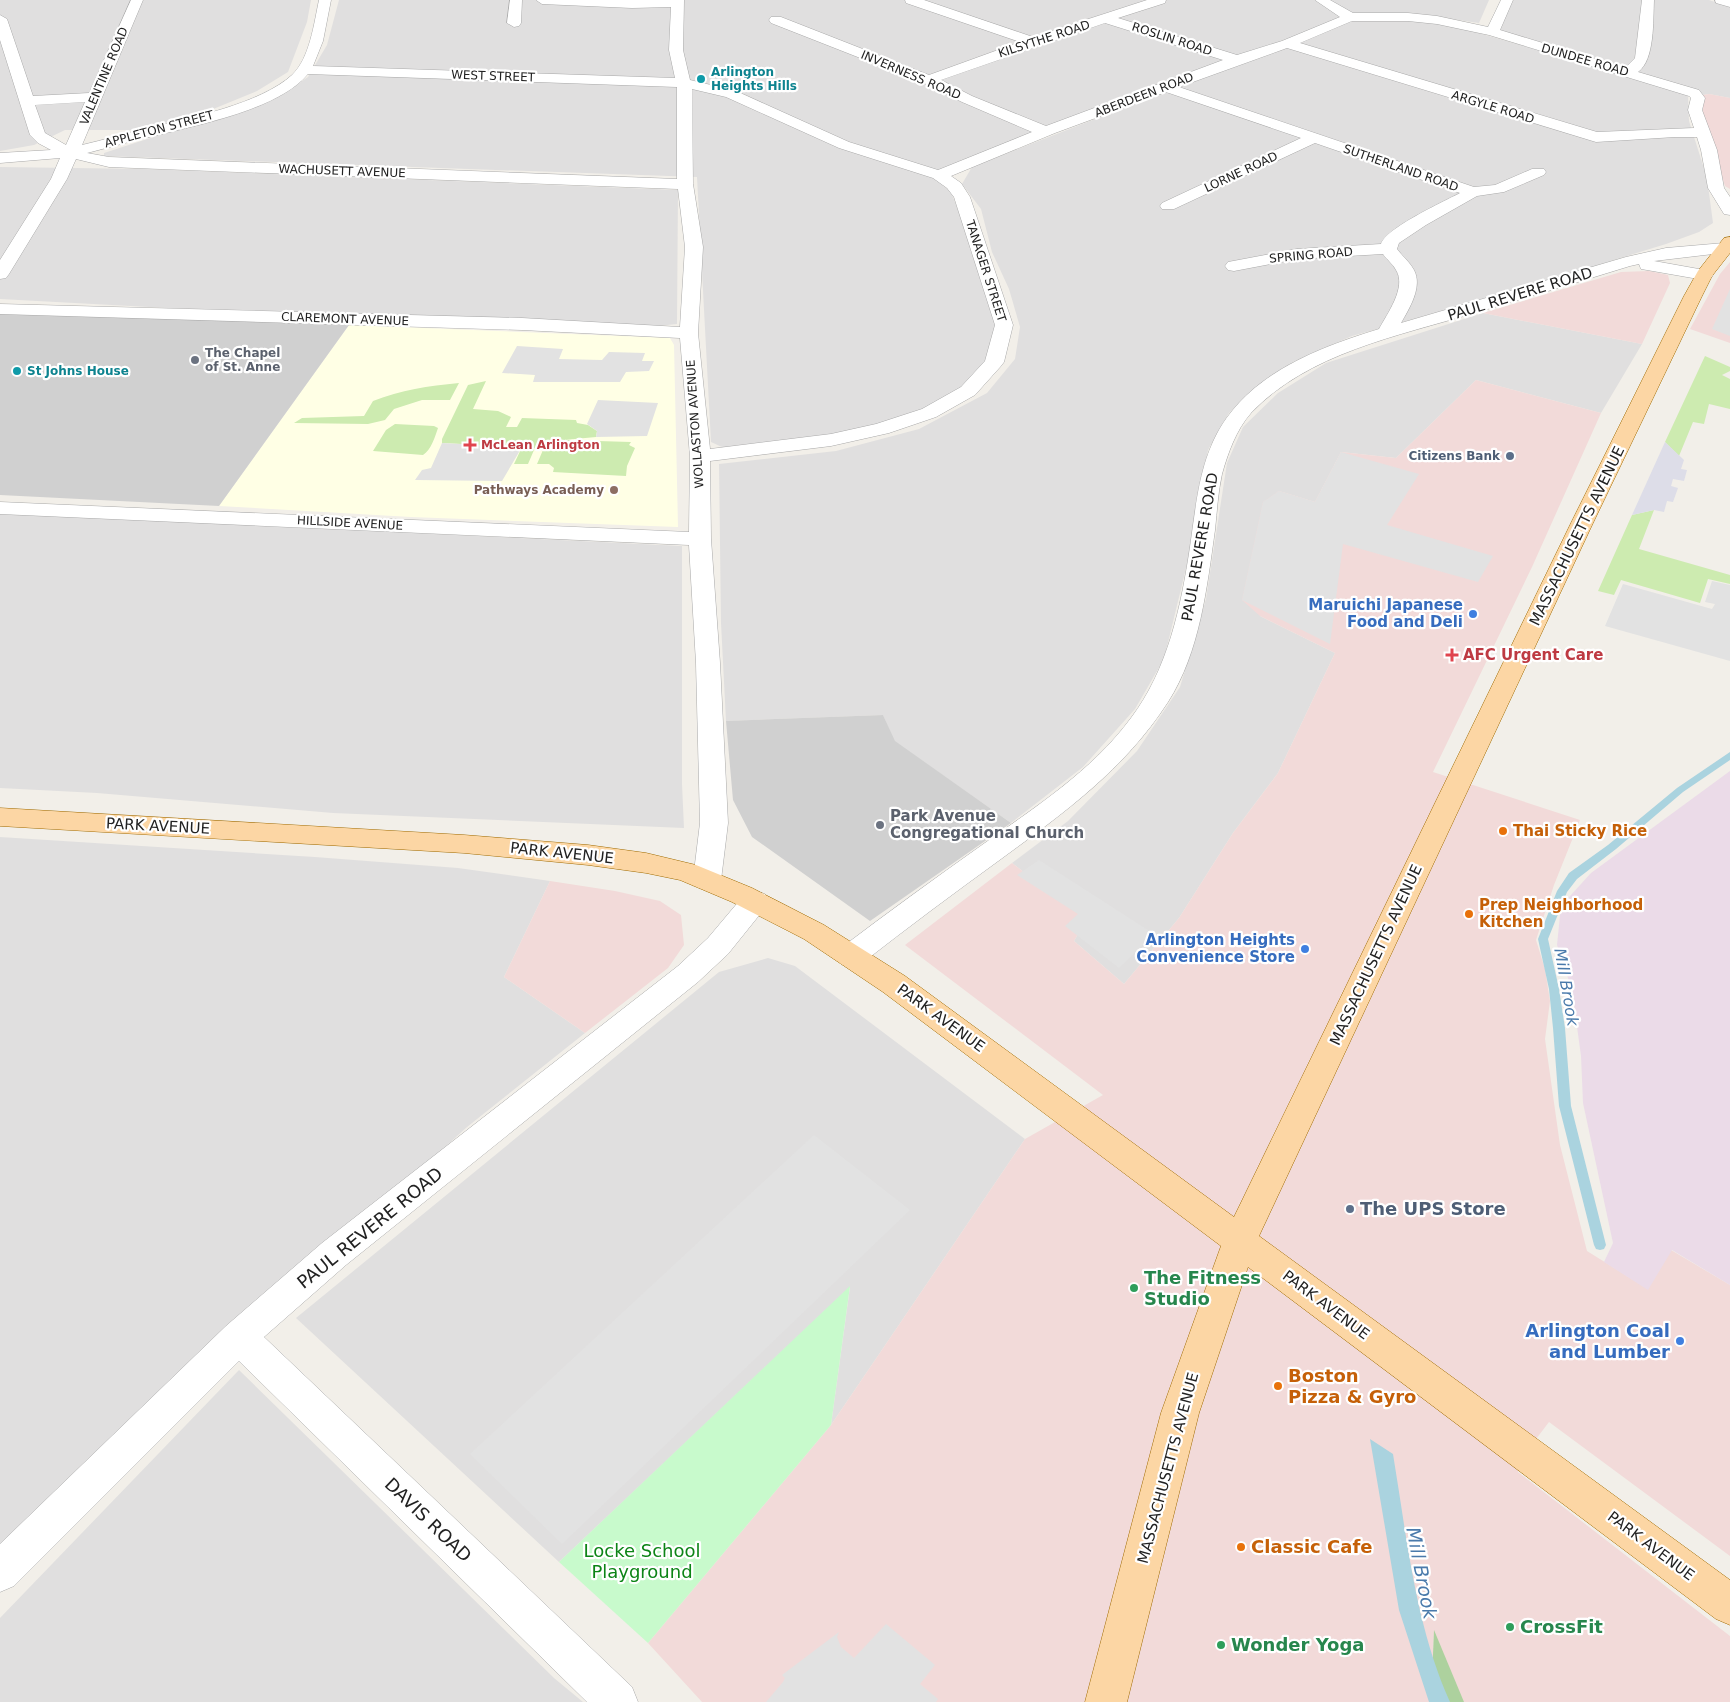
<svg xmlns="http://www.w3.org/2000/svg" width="1730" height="1702" font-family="'DejaVu Sans',sans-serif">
	<rect width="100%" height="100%" fill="#f2efe9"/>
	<path fill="#e0dfdf" d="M0,0H311L307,22L288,72L257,91L201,114L141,130H65L34,145L0,151Z
		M339,0H1489L1479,23L1408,13H1357L1052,126L933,177L951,192L979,263L999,331L983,370L966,388L919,413L852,434L741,447H722L711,442L697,177L104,156V153L280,96L308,77L327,45Z
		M1512,0H1709L1730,7V98L1709,94L1703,95L1691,88L1500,31Z
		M1395,18L1438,23L1468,30L1666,86L1688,96L1689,121L1707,178L1713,223L1699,232L1666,244L1500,295L1352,336L1293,362L1263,382L1229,413L1208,450L1188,560L1164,659L1135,709L1083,767L1011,823L894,741L883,715L726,721L721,623L719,464L836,451L919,429L987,393L1015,359L1020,327L1009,289L992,252L981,209L962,184L972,167L1352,19Z
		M0,167L146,169L678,190L677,324L648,327L297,315L0,299Z
		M1483,313L1642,344L1601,413L1476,380L1396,458L1341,452L1315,502L1279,491L1260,616L1335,653L1278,773L1233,833L1179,918L1124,984L1074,941L1086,920L1012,863L1068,821L1137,751L1180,687L1206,599L1227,463L1243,427L1278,393L1326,363Z
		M0,514L218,523L682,546V784L684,828L333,813L97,793L0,788Z
		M0,837L315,857L458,868L550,881L504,977L585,1033L467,1127L0,1554Z
		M768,958L795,966L1025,1139L831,1425L850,1287L559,1562L296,1318L719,972Z
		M239,1370L554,1678L583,1702H0V1618Z"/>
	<path fill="#f2dad9" d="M1709,94L1730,98V189L1725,186L1703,117V95Z
		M1730,262V343L1690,329L1720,274Z
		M1649,271L1668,275L1670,283L1642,344L1483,313L1621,272Z
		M1476,380L1601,413L1532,567L1433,772L1580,820L1554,885L1536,940L1545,969L1550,1001L1545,1039L1560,1145L1587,1251L1648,1289L1671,1250L1730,1285V1556L1549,1422L1533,1443L1518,1472L1730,1636V1702H1461L1434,1632L1431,1702H702L648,1643L831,1425L1025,1139L1103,1095L905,945L1012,863L1086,920L1074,941L1124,984L1179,918L1233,833L1278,773L1335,653L1260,616L1242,600L1263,502L1279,491L1315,502L1341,452L1396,458Z
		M550,881L615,891L660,901L681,915L684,945L668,968L585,1033L504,977Z"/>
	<path fill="#ebdbe8" d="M1730,771V1285L1672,1250L1648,1290L1604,1262L1613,1243L1583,1103L1581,1056L1572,990L1557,945L1561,906L1591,873Z"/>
	<path fill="#ffffe5" d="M349,325L670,338L674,345L678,527L411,517L219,506Z"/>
	<path fill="#d0d0d0" d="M0,313L105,315L349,325L219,506L0,495Z
		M883,715L895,741L1011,823L870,921L752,837L733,800L726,721Z"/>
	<path fill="#cdebb0" d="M1705,356L1730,367V371L1722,375L1730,379V409L1709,404L1704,424L1693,422L1679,456L1665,442Z
		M486,381L473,409L498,411L511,417L506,427H517L522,418L576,420L577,423L588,425L597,431L596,437L564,440L631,442L629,445L635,448L627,466L626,476L553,472L554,468L549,464H537L546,443L562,439L537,443L528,464H514L522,447L442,443V439L468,385Z
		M459,383L450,400H422L394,409L385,420L368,424L294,423L302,418L364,416L373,401C401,390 428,386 459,383Z
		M395,424L434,426L438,428C435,437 431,450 423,455L373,451L386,430Z
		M1654,510L1639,549L1730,575V584L1708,579L1700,603L1621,580L1614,595L1598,591L1632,515Z"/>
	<path fill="#add19e" d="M1434,1630L1464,1702H1431Z"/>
	<path fill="#c8facc" d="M850,1286L831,1425L648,1643L559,1562Z"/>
	<path fill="#e2e2e2" d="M1730,289V336L1712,329Z
		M517,346L563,349L559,359L602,360L609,352L645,353L642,361H654L649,371L626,372L620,382H533L535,375L502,373Z
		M598,400L658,403L647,436L596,437L597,431L587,424Z
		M442,443L522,447L502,481L415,480L422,470L431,468Z
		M1341,452L1419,474L1387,525L1493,556L1478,582L1343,544L1330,644L1242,600L1263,502L1279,491L1315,502Z
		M1712,581L1730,585V661L1605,626L1623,584L1712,609L1715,604L1705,602Z
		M1039,860L1154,934L1119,968L1065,926L1078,914L1017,875Z
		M814,1135L910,1210L562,1544L470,1454Z
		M886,1624L935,1665L920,1684L938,1699L936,1702H766L783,1682L785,1678L782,1675L839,1632L837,1637L841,1647L854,1658Z"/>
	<path fill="#dddde8" d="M1665,442L1684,460L1681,469L1687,470L1684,481L1673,479L1671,486L1678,488L1673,502L1667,501L1664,512L1654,510L1632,515Z"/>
	<path fill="#aad3df" d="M1370,1439L1393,1454C1407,1538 1415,1624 1450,1702H1429L1399,1610Z"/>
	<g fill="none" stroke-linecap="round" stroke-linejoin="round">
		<path fill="#aad3df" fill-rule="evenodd" d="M1730,752V760L1683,792L1616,849L1577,879L1567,892L1548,939L1559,989L1565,1028L1571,1106L1606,1245L1604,1249L1600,1250L1596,1249L1594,1245L1559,1106L1553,1028L1549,989L1538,939L1557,891L1569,873L1608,845L1677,788Z"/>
		<g stroke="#a9a9a9" stroke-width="1">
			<path id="minor" d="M131,0H143L82,145C104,140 126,133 149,128C190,118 260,104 292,75C310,58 314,23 319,0H331L323,41L313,66L675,78L669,50L671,7L632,8L542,4L536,0H684L683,50L690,80L736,91L849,142L938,170L1032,132L962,102L924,83L771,23L769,20L771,17H781L929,75L1020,42L906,3L905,0H924L1033,37L1147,0H1166L1165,3L1118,18L1237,55L1282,41L1340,17L1315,0H1330L1353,13H1408L1437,16L1488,27L1501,0H1513L1500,30L1625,68L1635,58L1642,0H1654C1653,20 1655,60 1638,72L1699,90L1705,98L1702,110L1717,150L1724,188L1730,197V215L1724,214L1708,188L1701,150L1697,137H1675L1596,142L1287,48L1179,87L1474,187L1495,185L1532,169H1544L1546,172L1544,175L1504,192L1477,196L1426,225L1399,243L1397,249C1402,256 1410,262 1414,270C1423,287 1409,309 1401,323L1626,257L1666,248L1724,243L1730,244V252L1654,261L1710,271L1713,275L1710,279L1704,280L1647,270L1641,269L1639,264L1630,266C1578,282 1526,298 1474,313C1398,336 1308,353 1251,413C1236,430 1228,453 1222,474C1218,492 1217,511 1215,530C1207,587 1200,652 1168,702C1124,770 1065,812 1001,859C954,893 907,928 861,964L851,967L841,964L836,956L841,948C887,913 934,879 982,845C1034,808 1092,771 1131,718C1168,669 1181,607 1190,547C1197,499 1200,450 1232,411C1267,367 1327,345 1379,329C1387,314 1407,287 1396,270C1393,264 1387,260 1383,254L1297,259L1234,271L1228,270L1225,266L1228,262L1297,249L1381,244C1386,228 1443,202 1460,193L1315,143L1174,209H1162L1160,206L1162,203L1301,138L1166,92L1055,133L951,176L961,183L970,197L1013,325L1004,362L1001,366L975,395L936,417L889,433L831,446L710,461L711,539L720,663L728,823L721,880L717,887L707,890L697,887L693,880L700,823L696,663L689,545L0,514V502L689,532L690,456L680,338L522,330L0,314V304L522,318L680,327L685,247L678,189L109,167L76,159L67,179L9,274L6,278L0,279V260L51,179L60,158L0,163V153L51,150L38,143L30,135L0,40V15L7,19L33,96L89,93ZM1352,21H1408L1437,24L1489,35L1689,96L1691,98L1688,110L1694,128L1597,132L1300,43ZM1105,23L1223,60L1046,126L972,96L941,80ZM308,74L677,87V179L109,157L87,153C111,147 134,140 158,135C201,124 279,109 308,74ZM692,89L726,97L839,148L933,178L947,188L954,197L995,325L985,361L961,387L922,409L876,424L831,434L710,449L698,333L703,247L693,184ZM85,102L66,145L45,133L35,105Z
				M510,0H522L521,23L519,26L514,27L507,23Z
				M1715,0H1730V7L1716,3Z
				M755,891L765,894L769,901L765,908L728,954L698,982L346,1265L264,1337L632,1687L638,1702H587L239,1361L14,1586L0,1592V1544L226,1326L322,1243L678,966L708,938L745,894Z"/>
		</g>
		<g stroke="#a06b00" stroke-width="1">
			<path id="major" d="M1730,237V253L1712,276L1702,296L1593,523L1259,1236L1730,1580V1625L1716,1619L1248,1267L1199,1413L1127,1702H1085L1161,1413L1221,1246L883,992L804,939L732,902L680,880L646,873L588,865L464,853L0,826V808L464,835L588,845L646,853L696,865L752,888L824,925L905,976L1234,1217L1571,523L1684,296L1698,271L1724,238Z"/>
		</g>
		<use href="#minor" fill="#fff" fill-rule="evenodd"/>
		<use href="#major" fill="#fcd6a4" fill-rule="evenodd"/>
	</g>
	<g fill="#0f9aa8" stroke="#fff" stroke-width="2">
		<circle cx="701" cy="79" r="5"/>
		<circle cx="17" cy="371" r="5"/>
	</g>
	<g fill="#6b7280" stroke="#fff" stroke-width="2">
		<circle cx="195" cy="360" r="5"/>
		<circle cx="880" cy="825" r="5"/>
	</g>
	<g fill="#e0444e" stroke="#fff" stroke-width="2">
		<path d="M467.5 437.5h5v5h5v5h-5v5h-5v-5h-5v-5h5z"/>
		<path d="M1449.5 647.5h5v5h5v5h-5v5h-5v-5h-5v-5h5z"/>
	</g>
	<g fill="#5c6f8a" stroke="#fff" stroke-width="2">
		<circle cx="1510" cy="456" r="5"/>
		<circle cx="1350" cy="1209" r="5"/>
	</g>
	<circle fill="#8d6e63" stroke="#fff" stroke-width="2" cx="614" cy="490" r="5"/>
	<g fill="#3f7fe0" stroke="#fff" stroke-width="2">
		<circle cx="1473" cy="614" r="5"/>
		<circle cx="1305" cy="949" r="5"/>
		<circle cx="1680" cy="1341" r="5"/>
	</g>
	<g fill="#e8710a" stroke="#fff" stroke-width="2">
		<circle cx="1503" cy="831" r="5"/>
		<circle cx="1469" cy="914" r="5"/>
		<circle cx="1278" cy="1386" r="5"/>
		<circle cx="1241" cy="1547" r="5"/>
	</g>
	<g fill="#2e9e5b" stroke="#fff" stroke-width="2">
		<circle cx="1134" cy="1288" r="5"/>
		<circle cx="1510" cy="1627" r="5"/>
		<circle cx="1221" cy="1645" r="5"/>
	</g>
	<g text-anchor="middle" stroke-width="4.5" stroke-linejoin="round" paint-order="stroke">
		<g font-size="12" fill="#222" stroke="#fff">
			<text transform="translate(1044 39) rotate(-18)" y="4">KILSYTHE ROAD</text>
			<text transform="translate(1172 39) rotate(18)" y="4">ROSLIN ROAD</text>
			<text transform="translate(1585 60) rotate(16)" y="4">DUNDEE ROAD</text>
			<text transform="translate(911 75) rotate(23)" y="4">INVERNESS ROAD</text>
			<text transform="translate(104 76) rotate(-67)" y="4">VALENTINE ROAD</text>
			<text transform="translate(493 76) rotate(2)" y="4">WEST STREET</text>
			<text transform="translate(1144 95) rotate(-21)" y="4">ABERDEEN ROAD</text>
			<text transform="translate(1493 107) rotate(17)" y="4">ARGYLE ROAD</text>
			<text transform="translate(159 129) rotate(-15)" y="4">APPLETON STREET</text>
			<text transform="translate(1401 168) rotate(19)" y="4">SUTHERLAND ROAD</text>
			<text transform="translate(342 171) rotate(2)" y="4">WACHUSETT AVENUE</text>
			<text transform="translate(1241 172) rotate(-25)" y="4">LORNE ROAD</text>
			<text transform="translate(1311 255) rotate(-5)" y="4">SPRING ROAD</text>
			<text transform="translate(986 271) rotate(72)" y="4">TANAGER STREET</text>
			<text transform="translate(345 319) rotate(2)" y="4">CLAREMONT AVENUE</text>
			<text transform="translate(695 424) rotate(-94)" y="4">WOLLASTON AVENUE</text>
			<text transform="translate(350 523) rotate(3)" y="4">HILLSIDE AVENUE</text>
		</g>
		<g font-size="12" font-weight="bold" fill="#0d838f" stroke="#fff" text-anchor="start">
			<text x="711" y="76">Arlington<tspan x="711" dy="14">Heights Hills</tspan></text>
			<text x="27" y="375">St Johns House</text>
		</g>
		<g font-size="12" font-weight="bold" fill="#5b616d" stroke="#fff" text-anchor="start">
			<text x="205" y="357">The Chapel<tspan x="205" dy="14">of St. Anne</tspan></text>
		</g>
		<g font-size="12" font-weight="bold" fill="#be3a42" stroke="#fff" text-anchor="start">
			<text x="481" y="449">McLean Arlington</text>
		</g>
		<g font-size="12" font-weight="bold" fill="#4e5e75" stroke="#fff" text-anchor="end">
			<text x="1500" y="460">Citizens Bank</text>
		</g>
		<g font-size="12" font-weight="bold" fill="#785e54" stroke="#fff" text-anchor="end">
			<text x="604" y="494">Pathways Academy</text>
		</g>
		<g font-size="15" fill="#222" stroke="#fff">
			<text transform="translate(1520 294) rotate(-17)" y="5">PAUL REVERE ROAD</text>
			<text transform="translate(1577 536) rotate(-64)" y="5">MASSACHUSETTS AVENUE</text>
			<text transform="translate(1200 547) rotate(-80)" y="5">PAUL REVERE ROAD</text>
			<text transform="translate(158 826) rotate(3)" y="5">PARK AVENUE</text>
			<text transform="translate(562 853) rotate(6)" y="5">PARK AVENUE</text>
			<text transform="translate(1376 955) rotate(-65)" y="5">MASSACHUSETTS AVENUE</text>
			<text transform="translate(941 1018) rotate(36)" y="5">PARK AVENUE</text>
			<text transform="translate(1326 1305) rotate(37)" y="5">PARK AVENUE</text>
			<text transform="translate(1168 1468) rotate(-75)" y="5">MASSACHUSETTS AVENUE</text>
			<text transform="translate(1651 1546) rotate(37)" y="5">PARK AVENUE</text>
		</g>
		<g font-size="15" font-weight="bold" fill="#366cbe" stroke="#fff" text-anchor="end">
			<text x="1463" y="610">Maruichi Japanese<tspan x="1463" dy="17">Food and Deli</tspan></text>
			<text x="1295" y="945">Arlington Heights<tspan x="1295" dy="17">Convenience Store</tspan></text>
		</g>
		<g font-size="15" font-weight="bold" fill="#be3a42" stroke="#fff" text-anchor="start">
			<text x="1463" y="660">AFC Urgent Care</text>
		</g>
		<g font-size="15" font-weight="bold" fill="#5b616d" stroke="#fff" text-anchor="start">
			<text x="890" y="821">Park Avenue<tspan x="890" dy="17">Congregational Church</tspan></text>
		</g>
		<g font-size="15" font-weight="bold" fill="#c56008" stroke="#fff" text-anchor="start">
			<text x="1513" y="836">Thai Sticky Rice</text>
			<text x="1479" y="910">Prep Neighborhood<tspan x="1479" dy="17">Kitchen</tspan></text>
		</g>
		<g font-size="16" font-style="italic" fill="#4a7aab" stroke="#fff">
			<text transform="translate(1567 987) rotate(80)" y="6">Mill Brook</text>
		</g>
		<g font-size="18" font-weight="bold" fill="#4e5e75" stroke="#fff" text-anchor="start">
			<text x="1360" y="1215">The UPS Store</text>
		</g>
		<g font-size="18" fill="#222" stroke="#fff">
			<text transform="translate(370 1228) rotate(-39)" y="6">PAUL REVERE ROAD</text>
			<text transform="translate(428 1520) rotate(44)" y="6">DAVIS ROAD</text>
		</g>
		<g font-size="18" font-weight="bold" fill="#27864d" stroke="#fff" text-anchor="start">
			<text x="1144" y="1284">The Fitness<tspan x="1144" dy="21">Studio</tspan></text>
			<text x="1520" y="1633">CrossFit</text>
			<text x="1231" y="1651">Wonder Yoga</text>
		</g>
		<g font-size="18" font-weight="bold" fill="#366cbe" stroke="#fff" text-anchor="end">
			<text x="1670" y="1337">Arlington Coal<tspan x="1670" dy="21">and Lumber</tspan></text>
		</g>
		<g font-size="18" font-weight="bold" fill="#c56008" stroke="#fff" text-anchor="start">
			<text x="1288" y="1382">Boston<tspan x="1288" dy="21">Pizza &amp; Gyro</tspan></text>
			<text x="1251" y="1553">Classic Cafe</text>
		</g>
		<g font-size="18" fill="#0c8416" stroke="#fff">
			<text x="642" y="1557">Locke School<tspan x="642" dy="21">Playground</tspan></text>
		</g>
		<g font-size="19" font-style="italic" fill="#4a7aab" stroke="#fff">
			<text transform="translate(1422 1573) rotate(79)" y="7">Mill Brook</text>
		</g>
	</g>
</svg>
